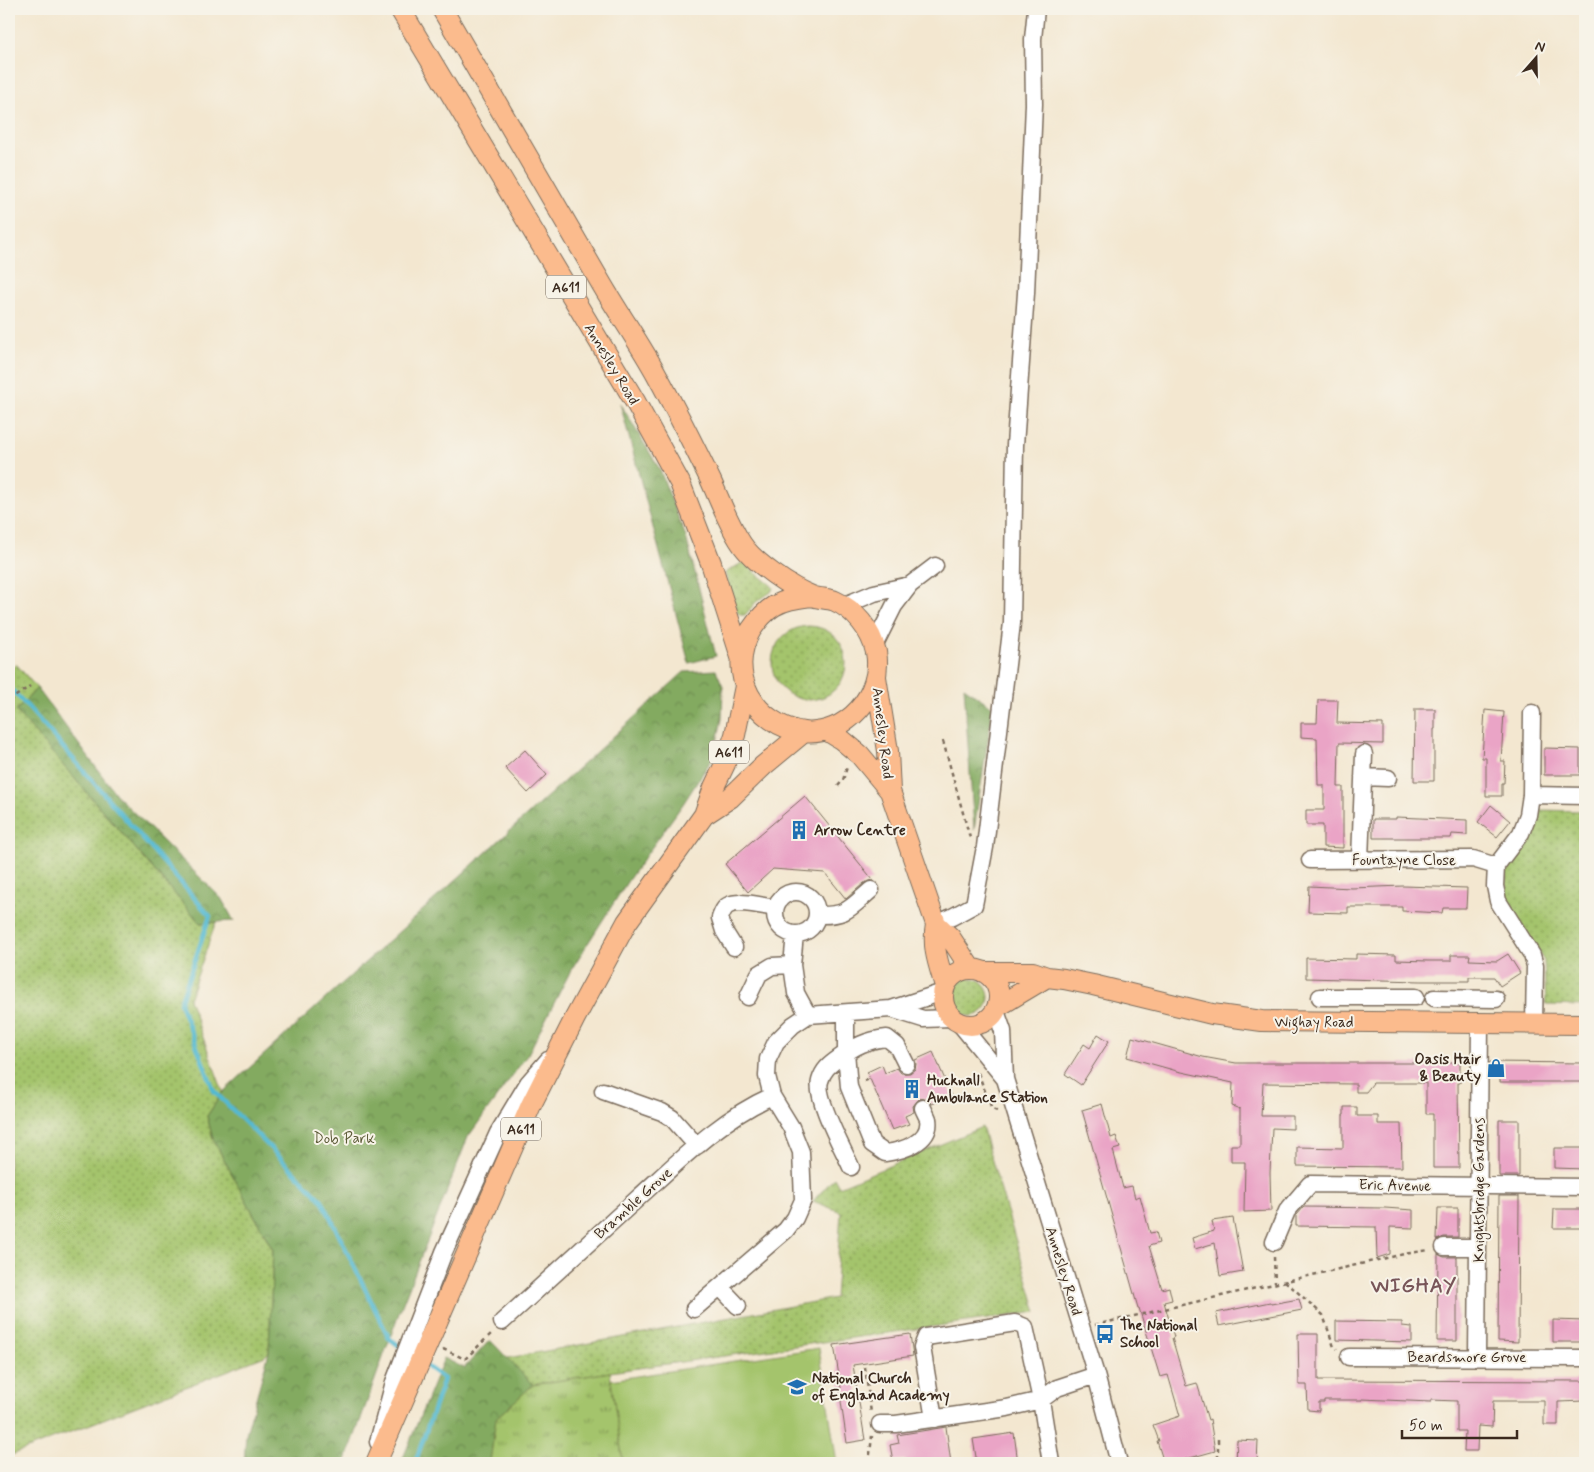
<svg xmlns="http://www.w3.org/2000/svg" width="1594" height="1472" font-family="Mynerve,sans-serif">
	<defs>
		<pattern id="grass-dots" width="8" height="8" patternUnits="userSpaceOnUse" patternTransform="scale(1.25)"><rect width="8" height="8" fill="#a4c46c"/><path d="M2 2h.1M6 6h.1" fill="none" stroke="#879f58" stroke-width="1.8" stroke-linecap="round"/></pattern>
		<pattern id="forest-crowns" width="20" height="18" patternUnits="userSpaceOnUse" patternTransform="scale(1.25)"><rect width="20" height="18" fill="#83aa60"/><path d="M2 6a3 3 0 1 1 6 0M12 15a3 3 0 1 1 6 0" fill="none" stroke="#6c8b4f"/></pattern>
		<pattern id="park-tufts" width="24" height="20" patternUnits="userSpaceOnUse" patternTransform="scale(1.25)"><rect width="24" height="20" fill="#a4c46c"/><path d="M3 7l-1-3M5 7V3M7 7l1-3M15 17l-1-3M17 17v-4M19 17l1-3" fill="none" stroke="#879f58"/></pattern>
	</defs>
	<rect width="100%" height="100%" fill="#f7f3e8"/>
	<filter id="ink" filterUnits="userSpaceOnUse"><feTurbulence type="fractalNoise" baseFrequency=".02" numOctaves="2"/><feDisplacementMap in="SourceGraphic" scale="10" xChannelSelector="R" yChannelSelector="G"/><feConvolveMatrix kernelMatrix="1 2 1 2 8 2 1 2 1" color-interpolation-filters="sRGB"/></filter>
	<filter id="wash" filterUnits="userSpaceOnUse"><feTurbulence type="fractalNoise" baseFrequency=".0096" numOctaves="4" result="noise"/><feDisplacementMap in="SourceGraphic" scale="20" xChannelSelector="R" yChannelSelector="G"/><feGaussianBlur stdDeviation="1.12" result="paint"/><feColorMatrix in="noise" values="0 0 0 0 0 0 0 0 0 0 0 0 0 0 0 0 0 1.4 0 .05"/><feComposite in="paint" operator="in"/></filter>
	<g filter="url(#wash)">
		<rect width="100%" height="100%" fill="#f3e7d0"/>
		<path fill="url(#grass-dots)" stroke="#707745" d="M745,561L757,574L771,585L773,588L771,592L756,602L745,615H740L737,612L725,573Z
			M772 663a37 37 0 1 1 74 0a37 37 0 1 1-74 0Z
			M16,664L37,688L16,711L200,923L216,922L189,999L223,1092L207,1116L213,1139L273,1250L269,1352L265,1356L9,1456V671Z
			M1538,810L1585,811V1006L1546,1005L1544,961L1506,900V872L1524,844Z
			M951 997a19 19 0 1 1 38 0a19 19 0 1 1-38 0Z
			M982,1127L1037,1312L610,1372L533,1385L513,1390L497,1360L835,1298L841,1212L813,1201L834,1178L839,1187Z"/>
		<path fill="url(#forest-crowns)" stroke="#5f6a3f" d="M620,403L659,468L686,537L716,656L689,663Z
			M716,670L723,686L722,719L714,756L683,804L629,879L571,970L528,1054L468,1137L399,1313L345,1463H244L246,1434L269,1352L273,1250L213,1139L207,1116L223,1092L684,672Z
			M964,687L993,707L974,830Z
			M37,688L118,797L221,898L234,921L200,923L16,711Z
			M490,1340L533,1385L496,1418L490,1463H401L444,1358L464,1368Z"/>
		<path fill="url(#park-tufts)" stroke="#707745" d="M610,1372L623,1463H490L496,1418L533,1385Z"/>
		<path fill="#a4c46c" stroke="#707745" d="M819,1348L837,1463H623L611,1380Z"/>
		<g fill="none" stroke-linecap="round" stroke-linejoin="round">
			<path stroke="#53b9d2" stroke-width="4.5" d="M9,687L27,706L210,916L180,1003L214,1091L322,1200L389,1338L403,1349
				M415,1463L444,1379L425,1365"/>
		</g>
		<g id="blocks">
			<path fill="#eaa4c6" d="M1318,700H1338L1337,723L1383,724V744L1339,743L1338,787H1343V848L1323,847V825H1306V810H1324V785H1318L1317,738L1301,737V723H1317Z
				M1415,709H1435V729H1434V781H1414Z
				M1485,710L1504,712L1501,761H1505L1504,783H1502V796H1486V758H1482Z
				M1544,748L1580,749V775H1544Z
				M525,750L547,775L528,793L505,768Z
				M805,796L873,880L864,883L846,899L825,873L773,869L748,892L725,864Z
				M1491,805L1510,821L1497,837L1478,822Z
				M1396,817L1467,820V835L1452,834L1451,838H1373V819H1396Z
				M1309,886L1352,888L1403,886L1467,888L1466,908H1443L1442,913L1402,911V907H1348V913L1308,912Z
				M1356,954L1396,955V960L1428,961H1451V955H1470L1469,960L1497,961L1508,954L1520,973L1500,986L1494,977H1469V981H1421L1306,978V958L1356,959Z
				M1098,1034L1109,1041L1081,1085L1065,1074L1084,1044L1090,1048Z
				M1132,1037L1203,1057L1236,1063H1460V1083H1458L1459,1168H1433V1114H1426V1083H1373L1366,1092H1356V1084L1263,1083L1261,1116H1293V1129L1272,1128L1270,1173L1271,1211L1244,1212L1245,1162H1231V1145H1240V1109L1232,1106L1233,1083L1177,1071L1127,1057Z
				M933,1052L952,1096L932,1104L925,1098L919,1099L913,1106L914,1112L905,1116L909,1124L892,1130L867,1072L882,1065L885,1073L897,1068L901,1073H910L915,1069L916,1064L915,1060Z
				M1490,1062L1583,1063V1082H1500V1076H1490Z
				M1102,1104L1111,1138L1116,1136L1120,1148L1113,1150L1123,1188L1132,1186L1135,1198L1140,1196L1150,1233L1156,1232L1159,1243L1149,1246L1162,1289L1169,1287L1172,1300L1164,1302L1174,1337L1172,1338L1186,1386L1197,1383L1208,1420L1210,1419L1215,1451L1172,1463H1164L1157,1441H1159L1153,1425L1180,1416L1168,1375L1160,1377L1139,1308H1138L1082,1110Z
				M1344,1107H1357V1116H1378V1124H1401L1402,1167L1297,1166V1147L1343,1148V1115H1344Z
				M1499,1120H1519V1176H1499Z
				M1554,1148H1585V1169L1554,1168Z
				M1499,1196H1519L1518,1342L1498,1341Z
				M1304,1207L1385,1208L1413,1210V1228L1390,1227V1254L1377,1258L1376,1227L1296,1226V1216Z
				M1438,1208H1458V1237H1444L1437,1240Z
				M1554,1209H1585V1228H1553Z
				M1233,1218L1243,1272L1220,1276L1215,1243L1195,1249L1192,1238L1214,1231L1212,1221Z
				M1438,1254L1444,1257H1457V1341H1437Z
				M1299,1299L1302,1310L1219,1326L1216,1313L1270,1302L1271,1304Z
				M1553,1320L1585,1321V1342H1553Z
				M1336,1321L1402,1322V1326L1412,1327V1342L1336,1340Z
				M910,1334L913,1356L853,1365L865,1440L847,1443L839,1388H841L834,1345Z
				M1298,1334H1318V1380L1585,1381V1401L1558,1402V1425H1544V1401H1493L1492,1427L1478,1426L1477,1451H1464L1465,1431H1457V1401L1431,1400V1402L1362,1399V1400H1324V1402H1319V1411L1308,1410L1307,1385H1299Z
				M946,1427L951,1463H906L905,1460L893,1461L890,1445L899,1443L897,1435Z
				M1014,1433L1018,1463H977L973,1439Z
				M1237,1440L1258,1441L1257,1463H1236Z"/>
		</g>
	</g>
	<g filter="url(#ink)">
		<use href="#blocks" fill-opacity="0" stroke="#7b6c5c" stroke-width="1"/>
		<g fill="none" stroke-linecap="round" stroke-linejoin="round">
			<g stroke="#7b6c5c" stroke-width="19">
				<path id="minor" d="M843,606L874,593L910,585
					M874,646L894,606L910,585L935,566
					M1532,713L1531,795L1528,815L1521,833L1496,866L1495,886L1498,901L1532,955L1535,966L1534,1023
					M1363,777L1388,778
					M1531,795L1585,796
					M1310,860L1473,859L1496,866
					M1360,860L1364,754
					M775 913a21 21 0 1 1 42 0a21 21 0 1 1-42 0Z
					M817,915C847,916 849,909 871,890
					M936,924L952,917L974,905L985,847L1012,623L1015,445L1026,293L1034,104L1033,39L1036,9
					M795,934L792,965L796,993L808,1015
					M734,947L724,931L720,918C722,913 724,907 729,905C739,900 764,906 775,908
					M748,997L759,974L772,966L792,965
					M1320,997H1416
					M1434,998L1496,999
					M891,1009L923,1019L951,1018
					M996,1011L1003,1031L1005,1079L1096,1375L1119,1463
					M846,1013V1052L849,1087L872,1144L885,1153C902,1151 932,1142 928,1119C927,1116 924,1111 923,1108
					M960,1024L1005,1079
					M603,1091L662,1112L672,1118L697,1146
					M851,1167C843,1149 815,1098 820,1081C823,1070 829,1065 839,1058C855,1046 867,1040 887,1038L897,1046L906,1064
					M1274,1242L1287,1211L1310,1184L1585,1187
					M1444,1247H1478
					M720,1287L738,1306
					M694,1309L786,1230L795,1218L803,1200L801,1152L791,1127L772,1096L767,1076L768,1059L776,1042L793,1025L808,1015L891,1009L943,992
					M502,1322C547,1281 592,1240 637,1199C679,1161 720,1119 772,1096
					M1349,1357L1585,1358
					M1477,1357L1480,1023
					M934,1419L922,1347L926,1337L1015,1323L1025,1327L1041,1400L1057,1388L1096,1375
					M880,1424H896L1007,1408L1041,1400L1051,1463
					M378,1442L394,1382L444,1252L498,1133L528,1083L548,1060"/>
			</g>
			<g stroke="#7b6c5c" stroke-width="22">
				<path id="major" d="M400,9L636,403L680,483L711,563L741,657
					M442,9C495,100 548,192 601,283C619,314 640,344 657,375C676,410 694,446 711,481C720,501 729,525 741,543C753,562 791,588 812,596C819,599 828,598 835,601C855,610 871,630 876,652C884,694 846,737 803,732C755,725 725,674 751,630C757,621 764,612 774,606C786,599 798,598 812,596
					M876,677L888,751L890,791L936,924L950,937L971,969
					M826,730L842,740L860,755L890,791
					M704,815L730,798L763,766L804,732
					M936,924C932,948 938,962 945,986
					M943 997a28 28 0 1 1 56 0a28 28 0 1 1-56 0Z
					M983,972H1033L1047,977L1064,979L1093,985L1212,1014L1262,1021L1585,1024
					M997,1007L1047,977
					M376,1463L531,1105L575,1018L627,922L704,815L714,787L725,764L735,735L745,686"/>
			</g>
			<path stroke="#7b6c5c" stroke-width="2.5" stroke-dasharray="4 4" stroke-linecap="butt" d="M9,701L30,686
				M943,741L970,838
				M838,786L843,780L847,767
				M978,1073L992,1109L1000,1112
				M864,1081L870,1079
				M1274,1257L1275,1283
				M1285,1281L1323,1315L1334,1347L1337,1349
				M1095,1325L1404,1254L1429,1250
				M443,1349L465,1359L492,1333
				M865,1367L871,1413
				M1218,1439V1463
				M869,1463L872,1436"/>
			<use href="#minor" stroke="#fff" stroke-width="16"/>
			<use href="#major" stroke="#fbbb8d" stroke-width="20"/>
		</g>
	</g>
	<defs>
		<g id="building-bare" transform="scale(1.5)"><path d="M-4-6H4V6H1V3H-1V6H-4ZM-2.5-4.3h1.7v1.8h-1.7ZM.8-4.3h1.7v1.8H.8ZM-2.5-1h1.7V.8h-1.7ZM.8-1h1.7V.8H.8Z" fill="#1f6fb2" stroke="#f7f3e8" stroke-width="2.5" paint-order="stroke"/></g>
		<g id="shop-bare" transform="scale(1.5)"><path d="M-5-2.5h2.3a2.7 3.5 0 0 1 5.4 0H5L5.5 6h-11ZM-1.5-2.5h3a1.5 2.3 0 0 0-3 0Z" fill="#1f6fb2" stroke="#f7f3e8" stroke-width="2.5" paint-order="stroke"/></g>
		<g id="bus-bare" transform="scale(1.5)"><path d="M-5-6H5V4H4V6H2V4H-2V6H-4V4H-5ZM-3.5-4V0h7V-4ZM-3.5 1.2v1.5H-2V1.2ZM2 1.2v1.5H3.5V1.2Z" fill="#1f6fb2" stroke="#f7f3e8" stroke-width="2.5" paint-order="stroke"/></g>
		<g id="school-bare" transform="scale(1.5)"><path d="M0-5L7-2L0 1L-7-2ZM-4 1L0 2.5L4 1V4Q0 6-4 4Z" fill="#1f6fb2" stroke="#f7f3e8" stroke-width="2.5" paint-order="stroke"/></g>
	</defs>
	<g fill-rule="evenodd">
		<use href="#building-bare" x="799" y="830"/>
		<use href="#shop-bare" x="1496" y="1068"/>
		<use href="#building-bare" x="912" y="1089"/>
		<use href="#bus-bare" x="1105" y="1334"/>
		<use href="#school-bare" x="797" y="1387"/>
	</g>
	<g text-anchor="middle" stroke-width="4" stroke-linejoin="round" paint-order="stroke">
		<g fill="#f7f3e8" stroke="#73665b" stroke-width="1">
			<rect x="546" y="275.5" width="40" height="23" rx="4"/>
			<rect x="709" y="740.5" width="40" height="23" rx="4"/>
			<rect x="501" y="1117.5" width="40" height="23" rx="4"/>
		</g>
		<g font-size="14" font-weight="bold" fill="#3b2a1e">
			<text x="566" y="292">A611</text>
			<text x="729" y="757">A611</text>
			<text x="521" y="1134">A611</text>
		</g>
		<g font-size="15" fill="#3b2a1e" stroke="#f7f3e8">
			<text transform="translate(612 364) rotate(59)" y="5">Annesley Road</text>
			<text transform="translate(883 733) rotate(83)" y="5">Annesley Road</text>
			<text x="1404" y="865">Fountayne Close</text>
			<text x="1314" y="1027">Wighay Road</text>
			<text transform="translate(1395 1185) rotate(1)" y="5">Eric Avenue</text>
			<text transform="translate(1479 1190) rotate(-90)" y="5">Knightsbridge Gardens</text>
			<text transform="translate(633 1203) rotate(-42)" y="5">Bramble Grove</text>
			<text transform="translate(1064 1271) rotate(73)" y="5">Annesley Road</text>
			<text x="1467" y="1362">Beardsmore Grove</text>
		</g>
		<g font-size="15" font-weight="bold" fill="#3b2a1e" stroke="#f7f3e8" text-anchor="start">
			<text x="814" y="835">Arrow Centre</text>
			<text x="1481" y="1064" text-anchor="end">Oasis Hair<tspan x="1481" dy="17">&amp; Beauty</tspan></text>
			<text x="927" y="1085">Hucknall<tspan x="927" dy="17">Ambulance Station</tspan></text>
			<text x="1120" y="1330">The National<tspan x="1120" dy="17">School</tspan></text>
			<text x="812" y="1383">National Church<tspan x="812" dy="17">of England Academy</tspan></text>
		</g>
		<g font-size="15" fill="#5a5835" stroke="#f7f3e8">
			<text x="344" y="1143">Dob Park</text>
		</g>
		<g font-size="20" font-weight="bold" letter-spacing="1" fill="#785559" stroke="#f7f3e8">
			<text x="1414" y="1292">WIGHAY</text>
		</g>
	</g>
	<rect width="1594" height="1472" fill="none" stroke="#f7f3e8" stroke-width="30"/>
	<g transform="translate(1536 58) rotate(20)" stroke="#f7f3e8" stroke-width="4" paint-order="stroke">
	<path d="M0-4L9 19L0 12L-9 19Z" fill="#3b2a1e"/>
	<text y="-8" font-size="14" font-weight="bold" text-anchor="middle" fill="#3b2a1e">N</text>
	</g>
	<path d="M1402 1430v8h115v-8" fill="none" stroke="#3b2a1e" stroke-width="2.5"/>
	<text x="1409" y="1430" font-size="15" fill="#3b2a1e" stroke="#f7f3e8" stroke-width="4" paint-order="stroke">50 m</text>
</svg>
